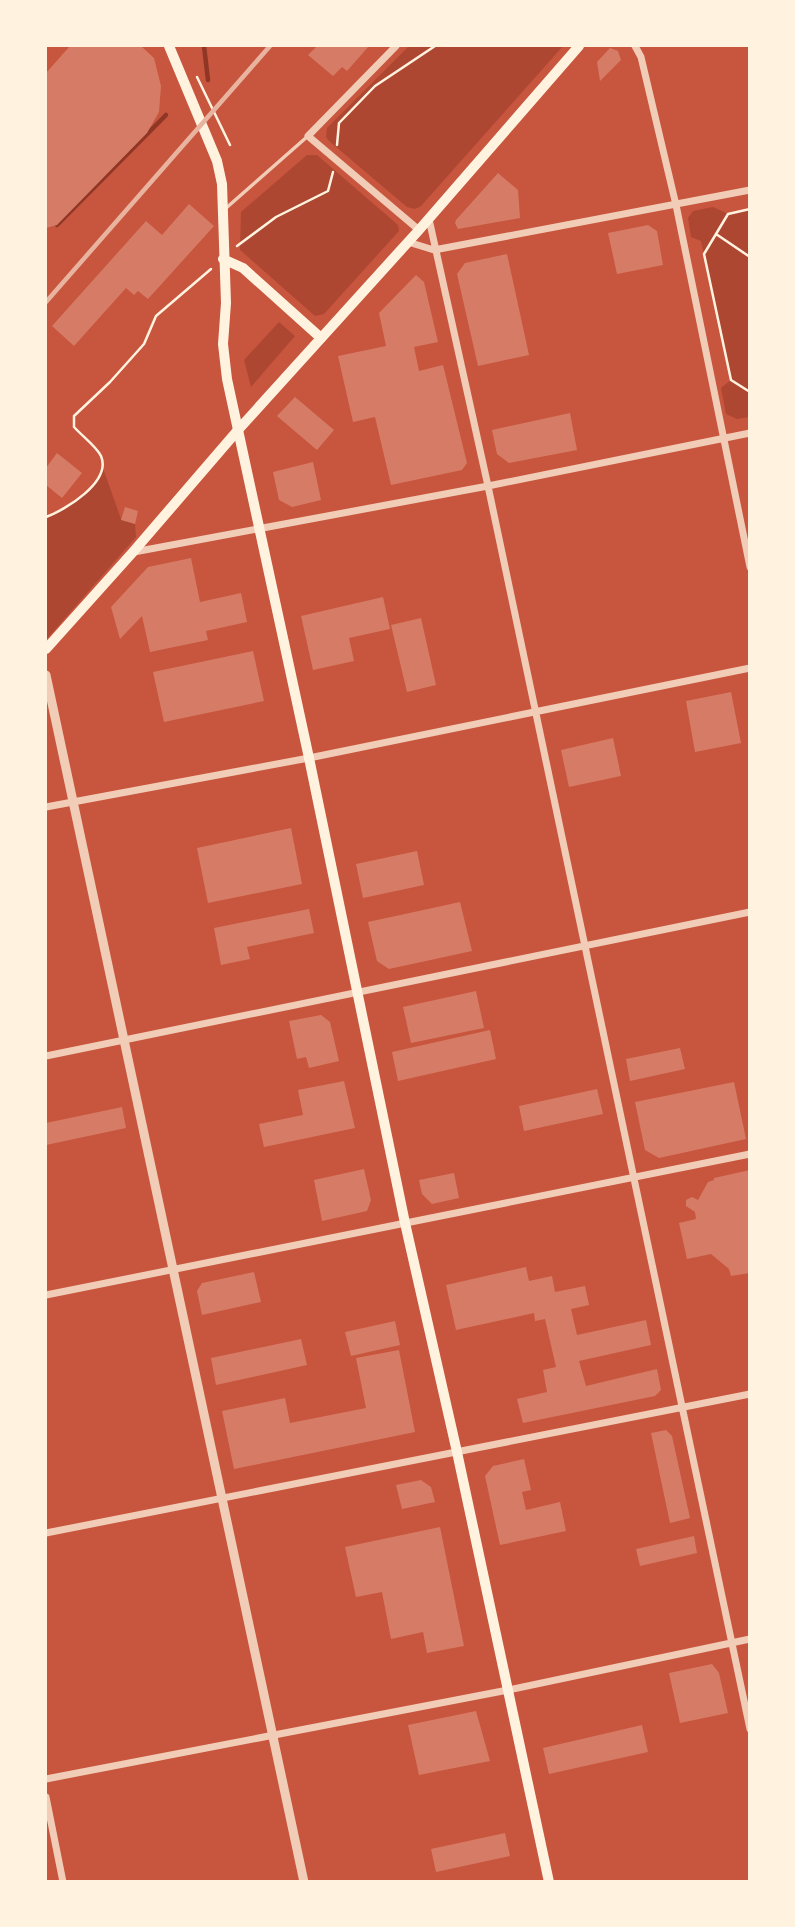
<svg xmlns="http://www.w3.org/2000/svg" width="795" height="1927" font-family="Ubuntu,sans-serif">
	<rect width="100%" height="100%" fill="#c8553d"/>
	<path fill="#ae4732" d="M409,46H563L421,206L415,209L407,207L329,141L326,137L327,128Z
		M307,155H317L398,225L399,231L324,314L315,316L240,250L241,212Z
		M713,207L728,214L749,209L750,414L749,417L737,419L726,414L721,388L731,380L701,241L691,237L688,218L693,211Z
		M279,322L295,336L251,387L244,360Z
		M103,468L121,519L135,524L136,537L46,640V517C67,506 95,493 103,468Z"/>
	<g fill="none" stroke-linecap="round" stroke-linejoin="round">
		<path stroke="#8f3625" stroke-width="4.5" d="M204,46L208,80
			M57,225L166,115"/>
	</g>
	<path fill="#d67c66" d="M70,46H141L154,58L161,86L159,112L147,133L57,225L46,228V73Z
		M317,46H369L347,71L342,67L333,76L308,55Z
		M610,48L618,51L621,60L600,81L597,62Z
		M498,173L518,190L520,218L458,229L455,223L456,220Z
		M189,204L214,226L148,299L138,291L134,295L126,288L74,346L52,326L146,221L162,235Z
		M648,225L657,231L663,265L617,274L608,233Z
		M507,254L529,355L478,366L457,274L465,263Z
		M416,275L424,282L438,342L414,347L419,371L443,365L467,463L462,470L391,485L375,417L353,422L338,356L386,346L379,313Z
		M295,397L334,430L317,450L277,416Z
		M570,413L577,450L509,463L497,454L492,430Z
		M57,453L82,473L62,498L46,485V468Z
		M313,462L321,500L292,507L279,500L273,472Z
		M125,507L138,511L135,524L121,520Z
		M191,558L200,602L241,593L247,622L206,631L208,640L150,652L142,616L120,639L111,607L148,567Z
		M383,597L390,629L349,638L354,661L313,670L301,616Z
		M421,618L436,685L407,692L391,625Z
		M253,651L264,701L164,722L153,672Z
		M731,692L741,743L695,752L686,701Z
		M613,738L621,776L569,787L561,750Z
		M291,828L302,884L208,903L197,848Z
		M417,851L424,885L363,898L356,864Z
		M460,902L472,951L389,969L377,961L368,922Z
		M309,909L314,933L247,947L250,959L221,965L214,928Z
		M476,991L484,1028L411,1043L403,1007Z
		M321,1015L330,1022L339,1061L309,1068L306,1057L297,1059L289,1021Z
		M490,1030L496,1059L398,1081L392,1052Z
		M680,1048L685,1069L630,1081L626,1059Z
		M344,1081L355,1128L264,1147L259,1124L303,1115L298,1090Z
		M734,1082L746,1139L659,1158L645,1150L635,1102Z
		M597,1089L603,1114L524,1131L519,1106Z
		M122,1107L126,1128L46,1145V1123Z
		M364,1169L371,1200L367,1211L322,1221L314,1180Z
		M750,1170V1273L731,1276L729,1269L711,1254L687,1259L679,1223L696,1219L695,1212L686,1206V1200L692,1197L698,1200L708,1182L714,1180V1178Z
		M454,1173L459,1198L432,1204L422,1194L419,1180Z
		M526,1267L529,1281L552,1276L555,1292L585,1286L589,1305L571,1309L577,1335L646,1320L651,1345L579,1361L586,1386L657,1369L661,1390L655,1396L523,1423L517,1399L547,1392L543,1370L556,1367L545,1319L535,1321L534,1313L456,1330L446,1285Z
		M254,1272L261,1302L202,1315L197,1291L202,1283Z
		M395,1321L400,1345L351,1356L345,1332Z
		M301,1339L307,1365L216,1385L211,1358Z
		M399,1350L415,1432L234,1469L222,1411L285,1398L290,1423L366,1408L356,1358Z
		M666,1430L672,1436L690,1518L670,1523L651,1433Z
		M524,1459L531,1490L522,1492L526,1510L560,1502L566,1531L500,1545L485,1476L493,1466Z
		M421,1480L431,1487L435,1502L402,1509L396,1485Z
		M440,1527L464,1646L427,1653L423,1632L391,1639L382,1592L356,1597L345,1547Z
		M694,1536L697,1553L640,1566L636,1549Z
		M712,1664L719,1673L728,1713L680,1723L669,1673Z
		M476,1711L490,1761L419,1775L408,1725Z
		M642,1725L648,1752L549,1774L543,1748Z
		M505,1833L510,1856L436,1872L431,1849Z"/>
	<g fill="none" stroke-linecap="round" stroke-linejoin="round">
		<path stroke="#fff3e0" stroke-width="2.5" d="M197,77L230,145
			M337,145L339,123L375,86L435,46
			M750,209L728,214L704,254L731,380L750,392
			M716,234L750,257
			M237,246L276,217L328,191L333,172
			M46,517C65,510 112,482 101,456C96,446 82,436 74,427V416L110,382L144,344L156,316L211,269"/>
		<path stroke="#f1ccb7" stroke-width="3.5" d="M225,209L308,136"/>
		<path stroke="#f1ccb7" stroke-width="7" d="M396,46L308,136L419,230
			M635,46L641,57L676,205L750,567
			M429,219L488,486L750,1729
			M408,242L434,250L750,190
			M134,552L488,486L750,433
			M46,807L309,758L750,668
			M46,1056L750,912
			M46,1295L750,1154
			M46,1533L750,1394
			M46,1779L508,1690L750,1639
			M46,1797L63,1882"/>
		<path stroke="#f1ccb7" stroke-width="9" d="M46,675L304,1882"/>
		<path stroke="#fff3e0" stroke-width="10" d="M169,46L217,161L222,184L226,303L223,344L227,379L309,758L405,1223L457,1452L549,1882
			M223,259L243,268L321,338"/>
		<path stroke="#fff3e0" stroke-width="10" d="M46,649L133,552L238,430L419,230L579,46"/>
		<path stroke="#e9b49f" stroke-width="4.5" d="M46,302L270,46"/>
	</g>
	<rect width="795" height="1927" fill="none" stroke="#fff3e0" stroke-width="94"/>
</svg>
